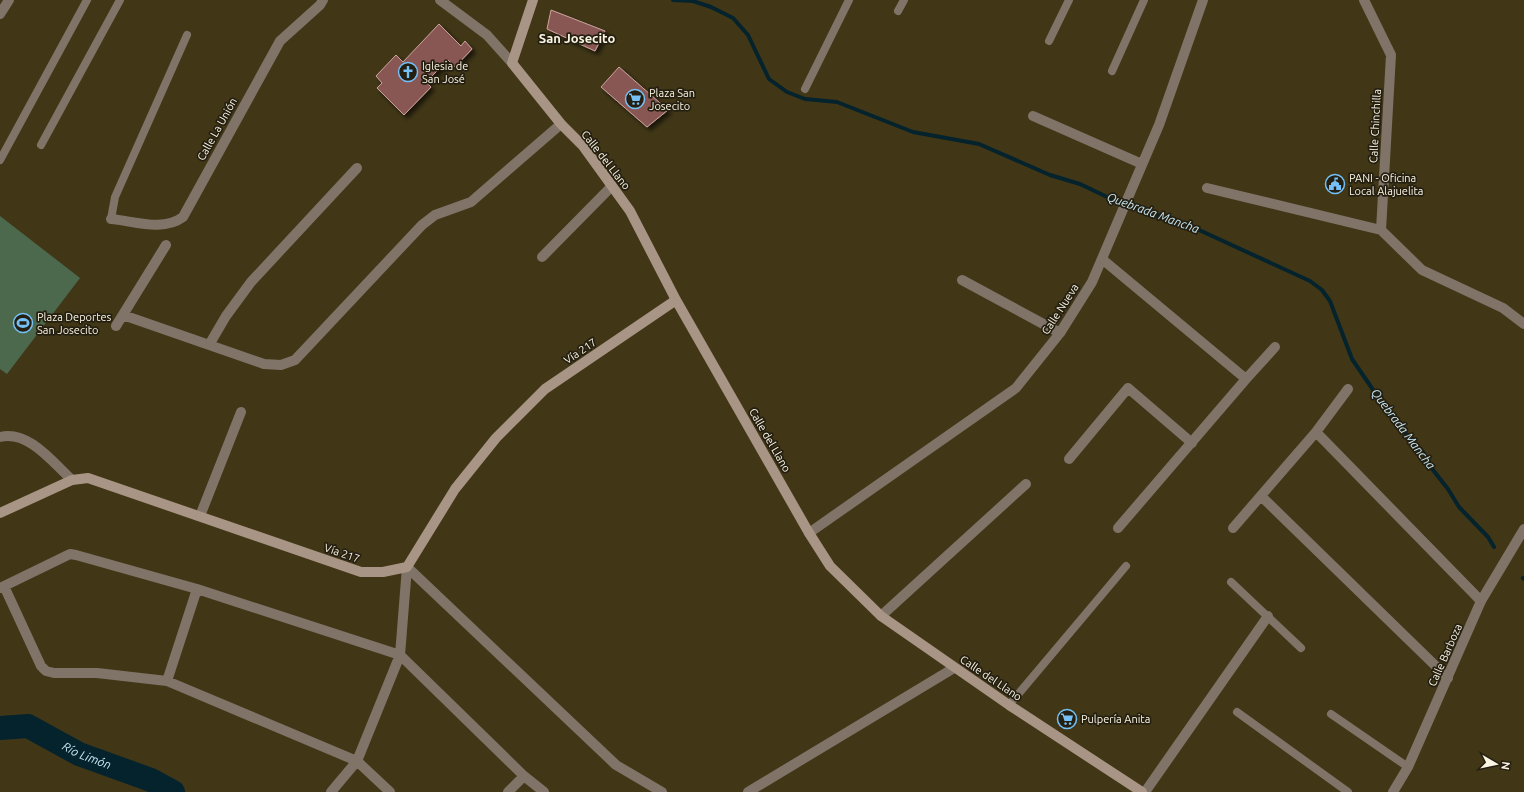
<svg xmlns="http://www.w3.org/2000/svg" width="1524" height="792" font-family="Ubuntu,sans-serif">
	<defs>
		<filter id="shadow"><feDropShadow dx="3.5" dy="3.5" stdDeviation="2" flood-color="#0009"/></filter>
	</defs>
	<rect width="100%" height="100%" fill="#413717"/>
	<path fill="#4c694d" d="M0,216L80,278L7,374L0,369Z"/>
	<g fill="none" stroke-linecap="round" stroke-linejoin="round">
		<path stroke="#05232d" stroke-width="4" d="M673,0L693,1L711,7L733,18L748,35L769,79L787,92L805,99L837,102L913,132L979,144L1050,175L1080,184L1124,205L1186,224L1310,281L1322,290L1330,301L1352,359L1395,422L1423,452L1433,470L1448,489L1459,507L1488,537L1494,547
			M1523,578L1524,579"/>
		<path stroke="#05232d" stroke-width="24" id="s1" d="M0,728L28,726L79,754L151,780L173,792"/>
	</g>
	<path fill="#885753" stroke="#cda39f" filter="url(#shadow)" d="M551,10L605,31L595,51L547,29Z
		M439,24L461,46L465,41L472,49L455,67L448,60L426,82L431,87L404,115L377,88L382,83L376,76L396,55L403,62Z
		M619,67L668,110L647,127L601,87Z"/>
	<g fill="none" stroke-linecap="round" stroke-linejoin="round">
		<path stroke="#807469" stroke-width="8" d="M898,11L904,0
			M1049,41L1069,0
			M1112,71L1144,0
			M805,89L849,0
			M41,145L120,0
			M0,160L87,0
			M111,219L115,197L187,35
			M1231,582L1301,648
			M1009,705L1126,566
			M1237,712L1348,792
			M1331,714L1408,767"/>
		<path stroke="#807469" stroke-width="10" d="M1364,0L1391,55L1381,230L1422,270L1503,308L1524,324
			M0,14L9,0
			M1033,116L1142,164
			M1207,188L1381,230
			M111,219C134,221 163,232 183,217L280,41L320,5L323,0
			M542,257L612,186
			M1102,259L1246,379L1275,347
			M962,280L1060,333
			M123,315L264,364L281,365L295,360L422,225L435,215L471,202L561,124
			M116,326L166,245
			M209,345L226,316L251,282L357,168
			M1316,432L1481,601
			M0,437C29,430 53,463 72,480
			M1069,459L1128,388L1192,443
			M1262,497L1448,678
			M200,516L241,412
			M1118,528L1246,379
			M1233,528L1316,432L1348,389
			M809,533L1016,388L1060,333L1092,282L1159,125L1203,0
			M407,567L616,765L662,792
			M4,586L41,666L46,671L54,673H97L167,681L357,761L390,792
			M0,588L70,554L76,555L197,589L400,655L524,776L544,792
			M881,616L1026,484
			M167,681L197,589
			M331,792L357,761L400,655L407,567
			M508,792L524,776
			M748,792L954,668
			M1145,792L1268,616"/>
		<path stroke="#807469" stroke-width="10" d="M440,0L487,35L512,63
			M1393,792L1408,767L1481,601L1524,529"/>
		<path stroke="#a99585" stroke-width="10" d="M533,0L512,63L561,124L583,146L630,211L676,300L809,533L830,566L881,616L1009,705L1142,792
			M0,513L72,480L88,478L361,572H383L407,567L455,489L496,438L545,389L676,300"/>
	</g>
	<defs>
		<g id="church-ring" transform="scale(1)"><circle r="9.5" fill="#241f11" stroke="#75c0f6" stroke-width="1.5"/><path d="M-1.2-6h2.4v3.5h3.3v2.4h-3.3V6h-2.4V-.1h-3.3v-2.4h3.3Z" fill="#75c0f6"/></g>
		<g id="supermarket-ring" transform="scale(1)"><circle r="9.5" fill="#241f11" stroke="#75c0f6" stroke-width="1.5"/><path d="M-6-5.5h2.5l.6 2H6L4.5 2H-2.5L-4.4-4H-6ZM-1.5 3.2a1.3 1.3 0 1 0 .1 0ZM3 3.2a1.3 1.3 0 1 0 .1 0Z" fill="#75c0f6"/></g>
		<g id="civic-ring" transform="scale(1)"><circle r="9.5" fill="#241f11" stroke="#75c0f6" stroke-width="1.5"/><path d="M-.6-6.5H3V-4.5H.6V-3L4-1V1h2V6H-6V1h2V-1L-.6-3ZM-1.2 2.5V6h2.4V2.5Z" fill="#75c0f6"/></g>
		<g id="stadium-ring" transform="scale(1)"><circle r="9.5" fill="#241f11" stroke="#75c0f6" stroke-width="1.5"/><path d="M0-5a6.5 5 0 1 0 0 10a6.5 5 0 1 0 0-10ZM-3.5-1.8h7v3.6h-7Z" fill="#75c0f6"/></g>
	</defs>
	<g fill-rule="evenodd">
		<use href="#church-ring" x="408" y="72"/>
		<use href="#supermarket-ring" x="635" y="99"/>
		<use href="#civic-ring" x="1335" y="184"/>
		<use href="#stadium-ring" x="23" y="323"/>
		<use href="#supermarket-ring" x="1067" y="719"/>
	</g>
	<g text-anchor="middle" stroke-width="3.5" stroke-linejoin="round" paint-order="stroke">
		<g font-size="11" fill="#fbf5e3" stroke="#241f11" text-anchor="start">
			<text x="422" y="70">Iglesia de<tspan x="422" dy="13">San José</tspan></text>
			<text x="649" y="97">Plaza San<tspan x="649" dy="13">Josecito</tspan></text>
			<text x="1349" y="182">PANI - Oficina<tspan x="1349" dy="13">Local Alajuelita</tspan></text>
			<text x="37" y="321">Plaza Deportes<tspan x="37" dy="13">San Josecito</tspan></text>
			<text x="1081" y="723">Pulpería Anita</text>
		</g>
		<g font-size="11" fill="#fbf5e3" stroke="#241f11">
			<text transform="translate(1375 126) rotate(-87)" y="4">Calle Chinchilla</text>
			<text transform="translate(217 129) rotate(-61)" y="4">Calle La Unión</text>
			<text transform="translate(606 160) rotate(52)" y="4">Calle del Llano</text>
			<text transform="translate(1060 309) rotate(-57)" y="4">Calle Nueva</text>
			<text transform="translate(580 351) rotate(-34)" y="4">Vía 217</text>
			<text transform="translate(770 440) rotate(60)" y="4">Calle del Llano</text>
			<text transform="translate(342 553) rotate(19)" y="4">Vía 217</text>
			<text transform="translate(1445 655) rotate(-66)" y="4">Calle Barboza</text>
			<text transform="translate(991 678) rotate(34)" y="4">Calle del Llano</text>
		</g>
		<g font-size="12" font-style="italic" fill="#c9e9f6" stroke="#241f11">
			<text transform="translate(1153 213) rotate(20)" y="4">Quebrada Mancha</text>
			<text transform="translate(1403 429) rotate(53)" y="4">Quebrada Mancha</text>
			<text dy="4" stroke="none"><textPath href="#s1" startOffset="94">Río Limón</textPath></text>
		</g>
		<g font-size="13" font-weight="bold" fill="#fbf5e3" stroke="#241f11">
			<text x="577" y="43">San Josecito</text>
		</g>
	</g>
	<g transform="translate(1496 764) rotate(99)" stroke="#241f11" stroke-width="3" paint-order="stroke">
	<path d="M0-3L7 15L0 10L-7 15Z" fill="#fbf5e3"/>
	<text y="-6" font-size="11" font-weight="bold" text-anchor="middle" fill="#fbf5e3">N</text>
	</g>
</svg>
